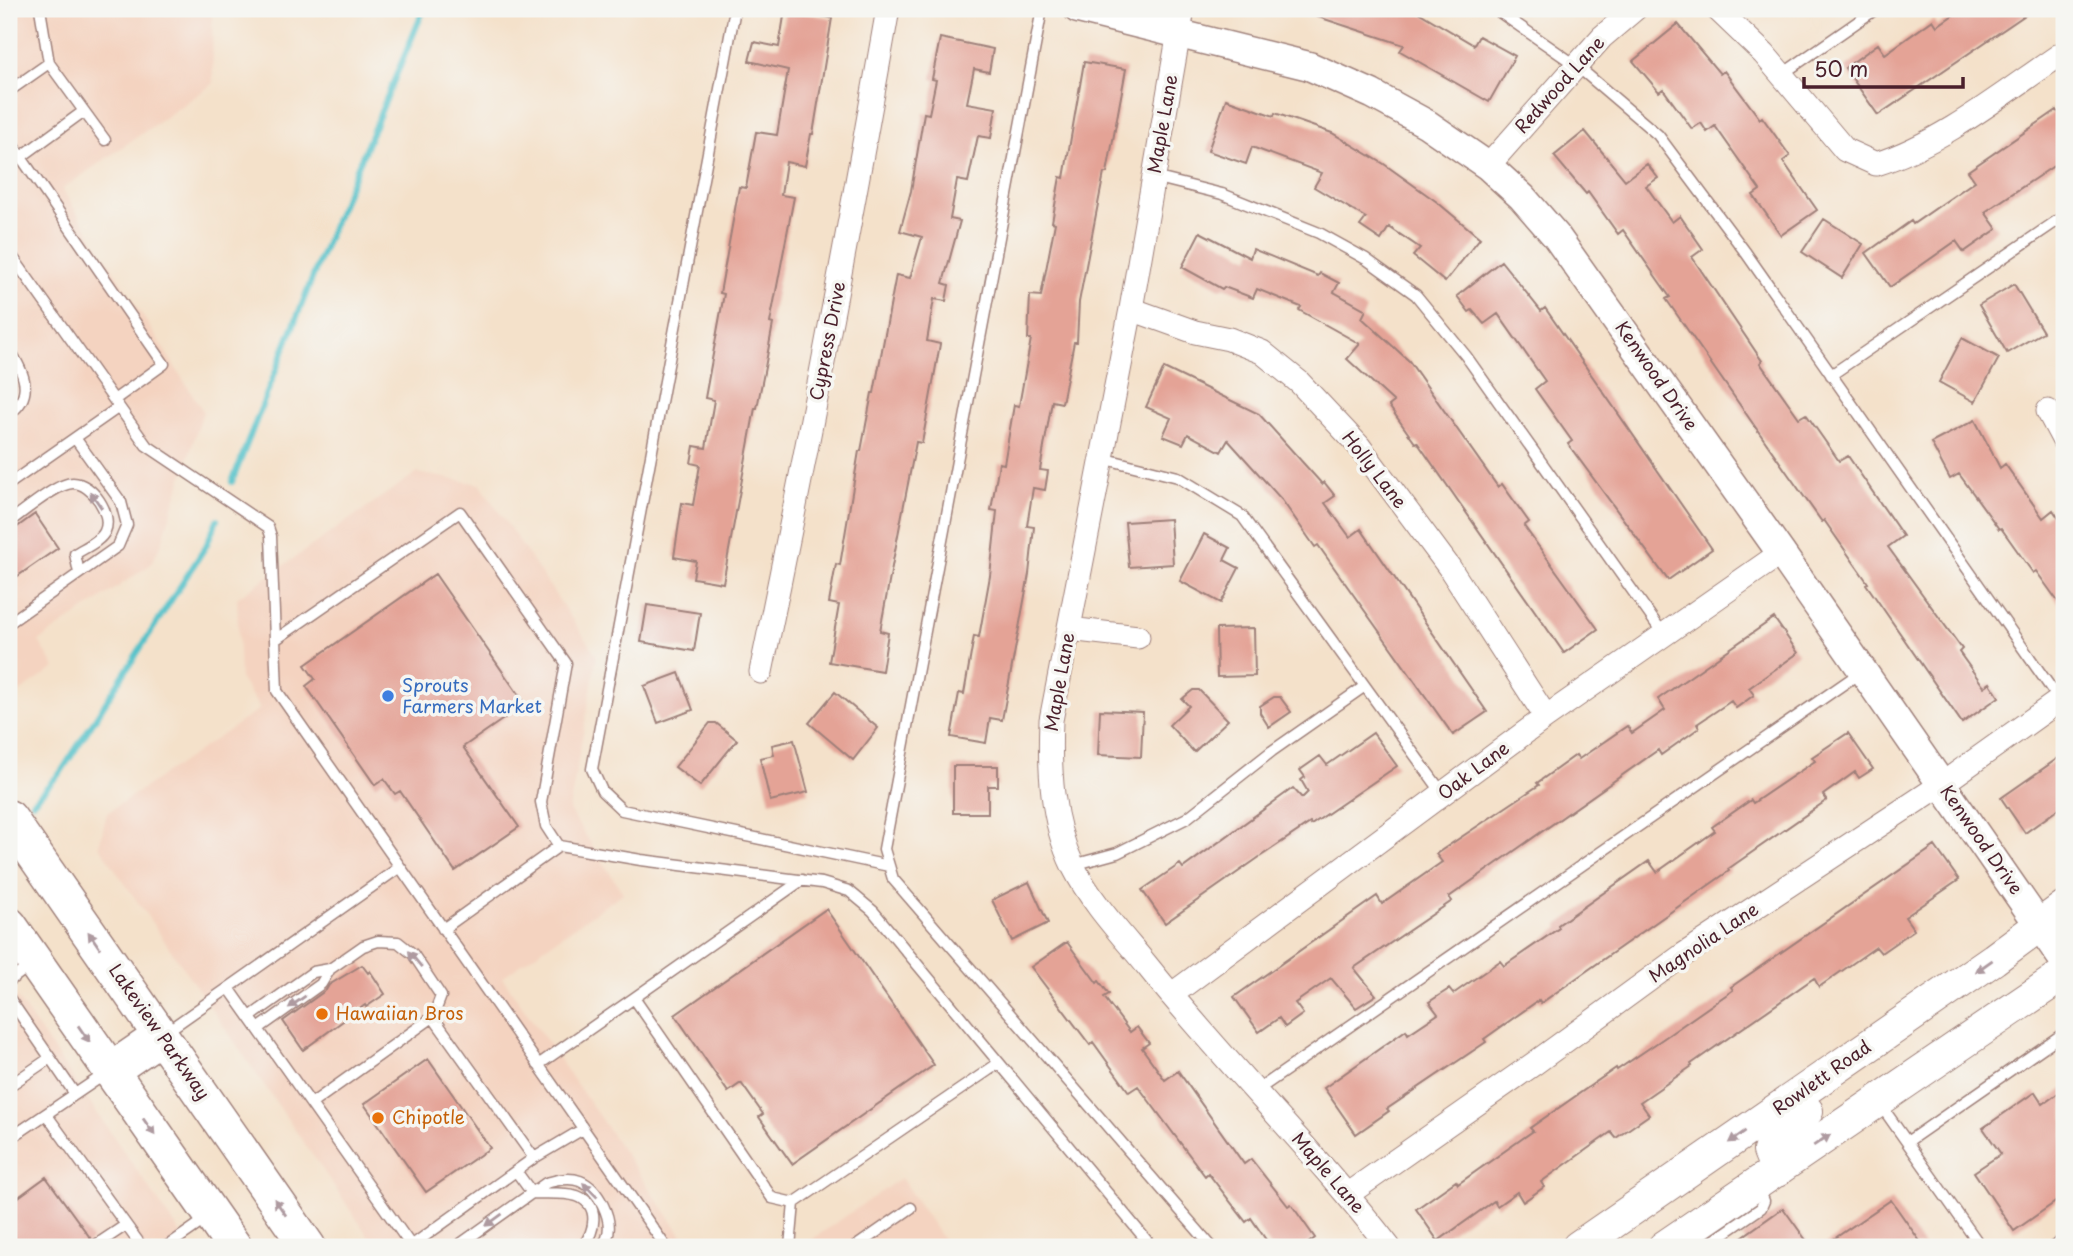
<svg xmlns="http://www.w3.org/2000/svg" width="2073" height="1256" font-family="'Playpen Sans',sans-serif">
	<rect width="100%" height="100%" fill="#f6f6f2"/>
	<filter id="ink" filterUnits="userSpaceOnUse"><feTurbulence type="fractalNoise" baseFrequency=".0143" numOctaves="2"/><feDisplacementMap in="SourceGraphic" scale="14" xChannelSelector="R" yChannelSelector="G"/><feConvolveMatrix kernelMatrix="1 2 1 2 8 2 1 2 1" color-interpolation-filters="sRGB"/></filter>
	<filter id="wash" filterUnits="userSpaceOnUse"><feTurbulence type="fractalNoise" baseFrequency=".00686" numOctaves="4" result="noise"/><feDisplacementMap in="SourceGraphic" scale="28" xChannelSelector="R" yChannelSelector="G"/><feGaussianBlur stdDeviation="1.57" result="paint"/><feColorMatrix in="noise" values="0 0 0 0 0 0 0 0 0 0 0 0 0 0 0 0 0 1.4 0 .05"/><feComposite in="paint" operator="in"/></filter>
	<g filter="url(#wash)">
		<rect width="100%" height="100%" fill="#f4e1ca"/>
		<path fill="#f4d3c0" d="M9,9H212L213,84L62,189L203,411L161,545L150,565L39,641L55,668L9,699Z
			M416,473L480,484L597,656L569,810L623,893L502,977L690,1247H376L99,846L107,813L260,709L240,678L237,598Z
			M9,986L190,1247H9Z
			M901,1178L948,1247H801Z"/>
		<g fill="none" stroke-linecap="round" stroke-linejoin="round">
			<path stroke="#53c1c9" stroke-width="6" d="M232,482L332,228L424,9
				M33,802L61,772L206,546L217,520"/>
		</g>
		<g id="blocks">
			<path fill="#e4a396" d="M1303,9H1413L1474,45L1479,36L1515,56L1489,102L1400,51L1404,45L1303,12Z
				M1962,9H2034L1878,115L1845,68L1878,44L1885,54L1933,20L1937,26Z
				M785,10L832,18L813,134H811L805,166L786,162L781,195L794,197L770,323L773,324L766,362L757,408H755L723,583L693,578L696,561L674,557L682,503L693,505L700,465L691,463L694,446L706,448L714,400L705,398L724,294L720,293L739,187L746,188L756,132L777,135L788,70L749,61L754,42L779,47Z
				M1678,24L1720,74L1724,71L1760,119L1762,117L1790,156L1783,161L1817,210L1781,235L1753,195L1760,190L1715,126L1707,132L1701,123L1692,129L1663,89L1659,92L1633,61Z
				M940,38L993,49L989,72L974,69L967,103L996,108L991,138L978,136L968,182L957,180L950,219L960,221L943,283L949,285L946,301L934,299L927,341L940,344L922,443L916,442L893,561L880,631L888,633L882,671L829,662L839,605L829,603L836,564L840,565L859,451H861L872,393H874L896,275L910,278L922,237L900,231L911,191L924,113L929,114L936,80L932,79Z
				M1084,62L1126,69L1107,173H1104L1079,302L1077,342H1074L1062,403L1052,401L1040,470L1048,471L1045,490L1033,488L1027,526L1034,527L1029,574L1002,720L990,718L986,743L951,737L959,693L964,694L974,636L979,637L990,576L997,511L991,510L999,463L1004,464L1014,405L1019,406L1031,339H1028L1030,295L1041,296L1055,223L1052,222L1060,177L1064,178Z
				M1226,99L1274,116L1275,113L1332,133L1384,164L1437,202L1480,238L1445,282L1413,256L1420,248L1389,227L1381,240L1360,226L1366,218L1314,187L1322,173L1252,147L1246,164L1208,151Z
				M2057,110L2064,120V159L1985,212L1997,229L1964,252L1956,241L1890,287L1866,253L1911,221L1913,224L1975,181L1968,171Z
				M1585,131L1625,180L1647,164L1658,178L1646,186L1672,222L1680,216L1703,249L1692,257L1762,361L1760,363L1799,418L1806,414L1839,461L1848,456L1903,536L1888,547L1962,649L1959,652L1984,687L1990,683L1999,697L1962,723L1866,584L1868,583L1824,520L1822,522L1788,474L1666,299L1670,297L1623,230L1618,234L1588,192L1586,194L1554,156Z
				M1824,219L1863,244L1842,278L1802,252Z
				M1200,232L1250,258L1253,249L1318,276L1320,273L1339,283L1334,292L1366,310L1362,318L1409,361L1498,487L1502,484L1529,522L1524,526L1598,629L1564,653L1417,442L1415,443L1389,406L1394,402L1347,359L1360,344L1299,310L1301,307L1257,289L1253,298L1224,287L1222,289L1182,267Z
				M1501,261L1541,311L1545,308L1712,549L1668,580L1568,444L1572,441L1535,389L1545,381L1498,314L1484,324L1472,310L1469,312L1457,296Z
				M2014,284L2043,332L2007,353L1979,305Z
				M1962,338L1999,358L1975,402L1939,382Z
				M1164,368L1259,414L1322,484L1324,482L1335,496L1325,503L1350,537L1361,529L1487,712L1453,735L1318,545L1315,547L1282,500L1228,440L1221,452L1188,434L1183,444L1163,436L1171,418L1146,407Z
				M1975,420L2000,468L2005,464L2043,518L2053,510L2064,526V610L2036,571L2033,573L2001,528L1999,529L1959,474L1950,479L1931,443Z
				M35,514L58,548L9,582V533Z
				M1170,519L1173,564L1129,567L1125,522Z
				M1204,534L1230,548L1224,560L1239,568L1221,603L1180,581Z
				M435,574L525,704L463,747L519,827L455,871L400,791L395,794L384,779L375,785L306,686L315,679L305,665Z
				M647,605L700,613L694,651L641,642Z
				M1774,618L1798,653L1749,688L1754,695L1736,708L1731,701L1697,724L1699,728L1661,755L1658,750L1500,861L1449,897L1452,901L1354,968L1376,995L1356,1008L1331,978L1295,1003L1303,1014L1285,1027L1279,1018L1259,1032L1234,997L1377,896L1382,904L1442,862L1436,854L1539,785L1537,783L1576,755L1579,759L1627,726L1632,733L1665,710L1658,699Z
				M1254,628L1255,676L1217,677L1216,629Z
				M679,673L693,710L658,723L644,686Z
				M1193,690H1199L1228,720L1194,752L1169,725L1189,706L1182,699Z
				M835,692L878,728L853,760L809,723Z
				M1274,697H1280L1291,712L1269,727L1260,713V706Z
				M1100,710L1143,712L1141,757L1098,755Z
				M710,723H716L737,740L700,786L675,767Z
				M1373,733L1397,766L1311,825L1310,823L1261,856L1165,923L1142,890L1180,864L1183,868L1293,788L1302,798L1308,792L1301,780L1305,777L1300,770L1320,756L1327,765Z
				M1848,733L1873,769L1859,778L1855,772L1823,795L1827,800L1728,869L1729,871L1541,1003L1539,1000L1484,1039L1486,1042L1387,1109L1389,1111L1356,1134L1324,1088L1406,1030L1408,1034L1438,1014L1429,1002L1449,989L1453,994L1500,961L1504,966L1559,928L1558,925L1649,861L1657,872L1715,831L1712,827L1751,800L1753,803L1815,761L1812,757Z
				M794,740L808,792L770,801L760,758L774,755L772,745Z
				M2064,754V805L2025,833L2001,798Z
				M953,766H998V786H988V813H953Z
				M1935,846L1959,880L1905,917L1914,930L1881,953L1876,947L1819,987L1814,978L1691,1064L1692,1066L1640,1102L1649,1115L1616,1138L1611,1132L1541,1182L1544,1187L1523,1202L1517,1192L1497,1206L1494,1201L1438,1241L1416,1209L1456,1181L1458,1184L1533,1131L1530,1128L1616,1068L1617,1070L1670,1034L1733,990L1731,987Z
				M1029,882L1048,923L1012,941L992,900Z
				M826,909L934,1065L792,1164L759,1117L763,1114L741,1083L728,1092L675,1015Z
				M1067,942L1097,983L1099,981L1109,994L1104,997L1130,1032L1137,1027L1149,1043L1142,1048L1165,1080L1178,1071L1244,1164L1251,1159L1288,1206L1291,1204L1315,1238L1303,1247H1271L1251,1218L1246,1222L1208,1173L1205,1176L1138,1086L1129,1092L1093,1042L1090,1045L1031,967Z
				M362,965L368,973L370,971L385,994L366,1007L365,1005L303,1050L283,1021L326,990L329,985Z
				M428,1059L490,1148L426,1192L364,1104Z
				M2064,1089V1196L2014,1231L1974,1172L2001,1154L1983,1128L2035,1092L2043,1104Z
				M46,1177L91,1239L85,1247H9V1204Z
				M1891,1200L1924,1247H1822Z
				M1783,1208L1811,1247H1750L1742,1237Z"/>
		</g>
	</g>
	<g filter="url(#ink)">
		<use href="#blocks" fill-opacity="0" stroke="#9f807a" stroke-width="2"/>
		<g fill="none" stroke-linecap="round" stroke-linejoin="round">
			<g stroke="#9f807a" stroke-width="13">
				<path id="service" d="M735,9L592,769L602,791L622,810L889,866
					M1042,9L884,849L893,879L1212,1247
					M1495,9L1577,66L1658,135L1746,253L2060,701
					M49,63L105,140
					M1781,75L1876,9
					M9,91L49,63L40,9
					M9,140L164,364L114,400
					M21,157L84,111
					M1154,177L1222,194L1319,233L1366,259L1416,295L1466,356L1664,635
					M9,252L146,445L268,527L271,536L277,691L666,1247
					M9,349C23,371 36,395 9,414
					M1831,375L2064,216
					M9,382V389
					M1102,458L1178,477L1242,516L1443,794
					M9,484L119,407
					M9,522C23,512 57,483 73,483C92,483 113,514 105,531C101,541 84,548 75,554L79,573
					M9,623L118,546L127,525L121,502L75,438
					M275,640L460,512L566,663L541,802L546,826L559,846L443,929
					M559,846L641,860L822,883L849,891L873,911L1152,1247
					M1073,865L1117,853L1187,818L1272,751L1365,686
					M802,880L634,998L772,1198L794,1203L999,1063
					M9,981L32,964
					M229,988L412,1247
					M9,998L75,1094
					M250,1017L313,972L330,969L363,946L378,941L398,942L413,954L441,996L433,1017
					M258,1029L321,984L330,969
					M163,1034L400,867
					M538,1065L634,998
					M9,1086L50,1058
					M1256,1091L1861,672
					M311,1104L433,1017L534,1158
					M1880,1104L1981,1247
					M46,1114L142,1247
					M9,1139L105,1074
					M1907,1142L2064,1033
					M516,1171L532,1193C546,1194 564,1192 577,1196C601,1205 595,1232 582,1247
					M1713,1241L1761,1208L1764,1201L1758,1187
					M411,1246L534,1158L583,1129
					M93,1247L126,1225
					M166,1247L209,1217
					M456,1247L546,1183C557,1180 569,1177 580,1181C598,1188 614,1219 607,1238C606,1242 602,1244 600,1247
					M790,1247L794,1203
					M855,1247L911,1208
					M2053,1247L2064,1239"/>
			</g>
			<g stroke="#9f807a" stroke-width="25">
				<path id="minor" d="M1183,9L1131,309L1051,720C1049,768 1051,821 1073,866C1092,904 1123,936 1149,968C1226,1064 1314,1150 1389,1247
					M1717,9L1764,54L1845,150L1876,164C1943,143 2006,91 2064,52
					M1488,166L1602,37L1635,9
					M1131,309L1195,332L1229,339L1262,352L1299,382L1359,446L1449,567L1546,717
					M2048,411L2064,441
					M1069,629L1138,637
					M761,672C807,452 849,231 888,9
					M1171,995L1546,717L1781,553
					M1348,1194L1535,1063L1683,955L1942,784L2064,697"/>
			</g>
			<g stroke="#9f807a" stroke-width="31">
				<path id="tertiary" d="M1078,9L1309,66L1372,94L1427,124L1488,166L1522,197L1556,236L1781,553L2064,961"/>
			</g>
			<g stroke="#9f807a" stroke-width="34">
				<path id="secondary" d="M1777,1171L1769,1151L1776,1136L1807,1111
					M1578,1247L1994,959L2064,907
					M1664,1247L2064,974"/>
			</g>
			<g stroke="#9f807a" stroke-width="38">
				<path id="primary" d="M9,818L308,1247
					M9,925L234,1247
					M110,1071L161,1036"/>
			</g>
			<use href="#service" stroke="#fff" stroke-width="10"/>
			<use href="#minor" stroke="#fff" stroke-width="23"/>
			<use href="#tertiary" stroke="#fff" stroke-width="28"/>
			<use href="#secondary" stroke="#fff" stroke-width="32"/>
			<use href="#primary" stroke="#fff" stroke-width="35"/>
		</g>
		<defs><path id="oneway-solid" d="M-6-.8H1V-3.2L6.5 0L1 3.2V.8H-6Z" transform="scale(1.75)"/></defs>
		<g fill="#ae9aa0">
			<use href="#oneway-solid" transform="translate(96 500) rotate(-125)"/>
			<use href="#oneway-solid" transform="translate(94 940) rotate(-125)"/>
			<use href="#oneway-solid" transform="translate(415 959) rotate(-129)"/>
			<use href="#oneway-solid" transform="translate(1984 966) rotate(145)"/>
			<use href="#oneway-solid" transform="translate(297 1002) rotate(145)"/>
			<use href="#oneway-solid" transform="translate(84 1034) rotate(55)"/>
			<use href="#oneway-solid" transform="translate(149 1127) rotate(55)"/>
			<use href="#oneway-solid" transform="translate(1737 1137) rotate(145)"/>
			<use href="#oneway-solid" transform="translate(1822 1140) rotate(-34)"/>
			<use href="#oneway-solid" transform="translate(590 1190) rotate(-135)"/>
			<use href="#oneway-solid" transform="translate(280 1207) rotate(-125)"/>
			<use href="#oneway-solid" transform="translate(494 1220) rotate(144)"/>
		</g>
	</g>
	<circle fill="#3f7fe0" stroke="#f6f6f2" stroke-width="2.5" cx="388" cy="696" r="7"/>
	<g fill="#e8710a" stroke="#f6f6f2" stroke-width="2.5">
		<circle cx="322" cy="1014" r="7"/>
		<circle cx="378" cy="1118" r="7"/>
	</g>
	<g text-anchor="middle" stroke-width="7" stroke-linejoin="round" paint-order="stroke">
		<g font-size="18" fill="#4a1f2b" stroke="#f6f6f2">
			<text transform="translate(1560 85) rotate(-48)" y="6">Redwood Lane</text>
			<text transform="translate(1163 124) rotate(-80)" y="6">Maple Lane</text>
			<text transform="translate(828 341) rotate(-79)" y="6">Cypress Drive</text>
			<text transform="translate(1656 376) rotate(55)" y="6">Kenwood Drive</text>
			<text transform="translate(1374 470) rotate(52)" y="6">Holly Lane</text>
			<text transform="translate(1060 682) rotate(-80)" y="6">Maple Lane</text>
			<text transform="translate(1474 771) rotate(-37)" y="6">Oak Lane</text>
			<text transform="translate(1981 840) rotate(55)" y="6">Kenwood Drive</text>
			<text transform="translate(1704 943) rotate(-34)" y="6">Magnolia Lane</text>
			<text transform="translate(159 1032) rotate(55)" y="6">Lakeview Parkway</text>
			<text transform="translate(1822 1078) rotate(-35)" y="6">Rowlett Road</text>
			<text transform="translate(1328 1173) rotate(49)" y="6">Maple Lane</text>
		</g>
		<g font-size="18" fill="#366cbe" stroke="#f6f6f2" text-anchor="start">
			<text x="402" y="692">Sprouts<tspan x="402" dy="21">Farmers Market</tspan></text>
		</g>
		<g font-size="18" fill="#c56008" stroke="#f6f6f2" text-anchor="start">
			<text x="336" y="1020">Hawaiian Bros</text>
			<text x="392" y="1124">Chipotle</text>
		</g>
	</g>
	<rect width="2073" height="1256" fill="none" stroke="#f6f6f2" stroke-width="35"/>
	<path d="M1804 77v10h159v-10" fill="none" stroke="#4a1f2b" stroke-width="3.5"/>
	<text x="1814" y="77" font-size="21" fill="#4a1f2b" stroke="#f6f6f2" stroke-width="5" paint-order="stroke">50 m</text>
</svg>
